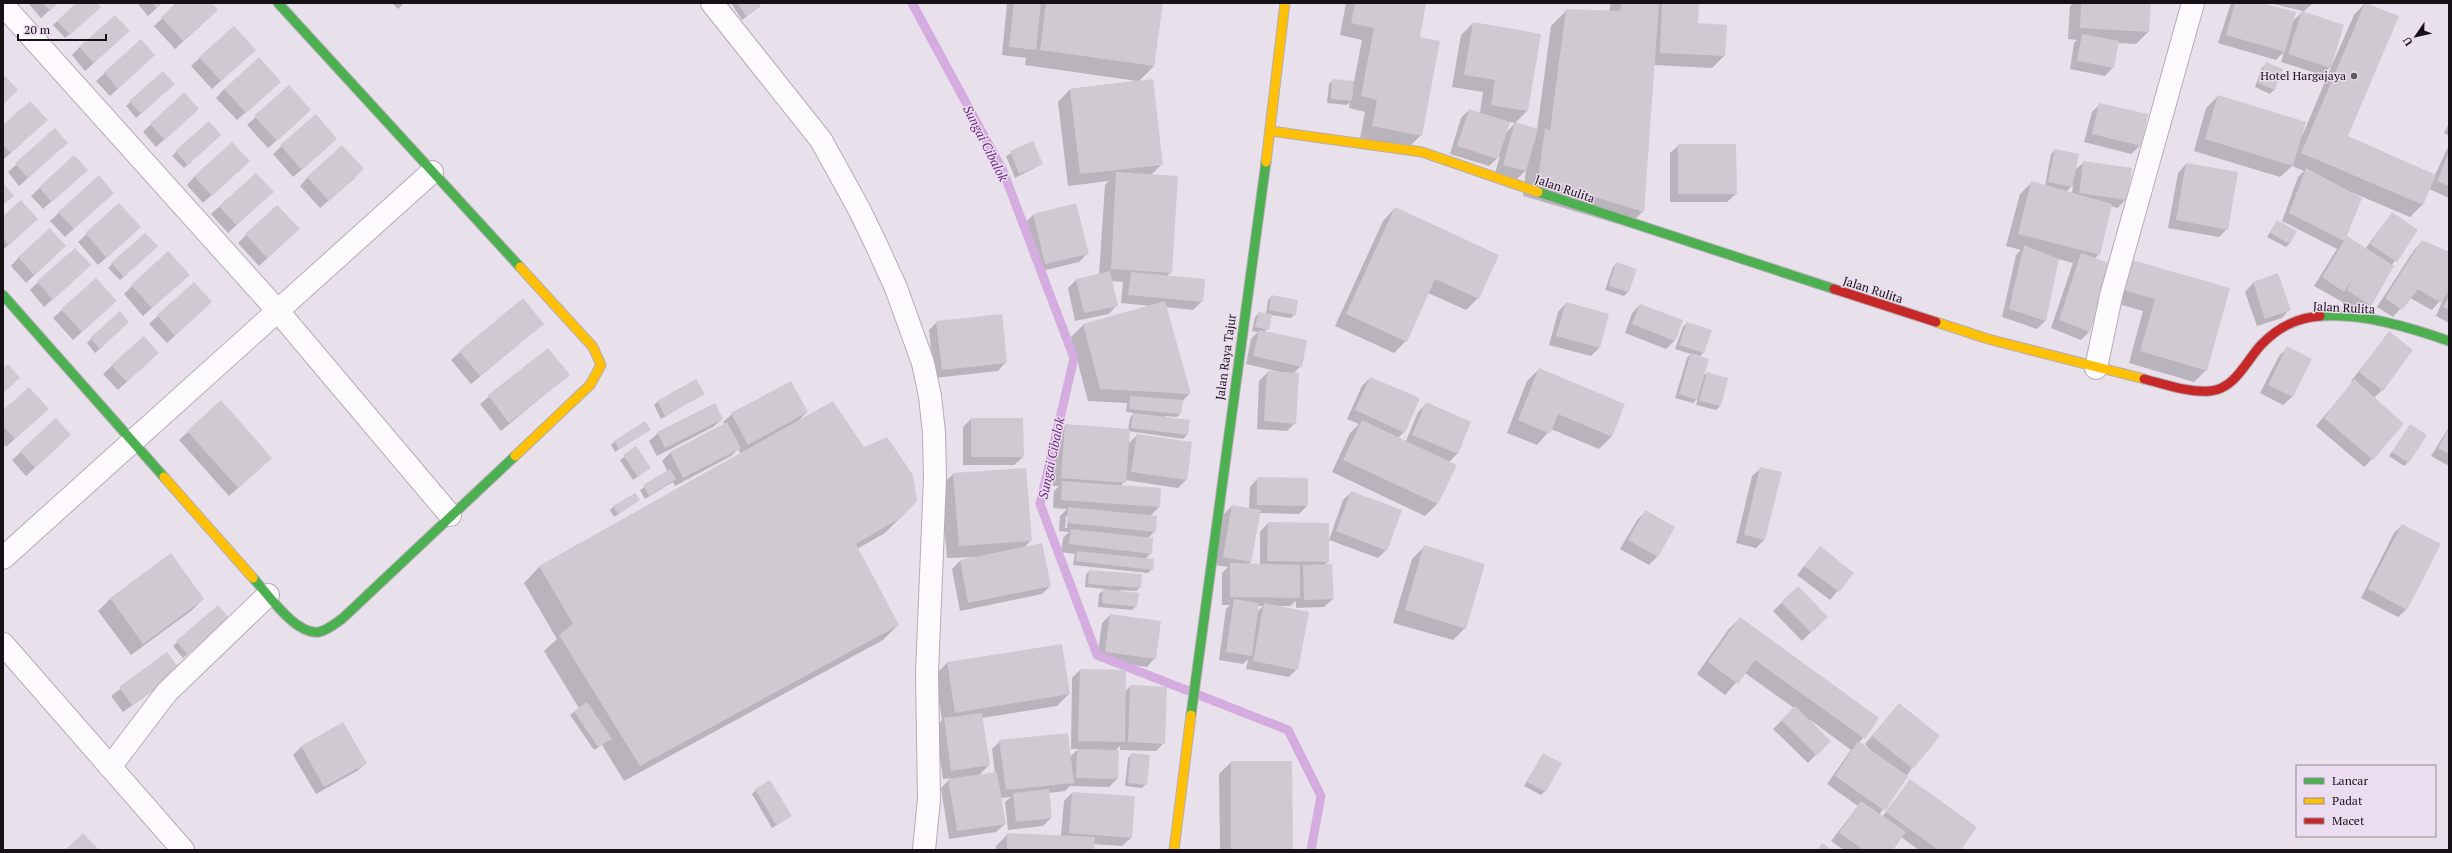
<svg xmlns="http://www.w3.org/2000/svg" width="2452" height="853" font-family="'PT Serif',serif">
	<rect width="100%" height="100%" fill="#e8e0eb"/>
	<path fill="#0003" fill-rule="evenodd" d="M28,3H58L41,18Z
		M78,3H96V11L65,38L53,25Z
		M137,3H162L148,16Z
		M178,3H211L209,18L175,49L154,26Z
		M392,3H404L398,9Z
		M731,3H758L760,6L742,20Z
		M1007,3H1162L1154,66L1138,82L1162,164L1151,175L1171,272L1167,276L1202,301L1193,310L1166,307L1189,394L1182,402L1181,413L1177,417L1165,416L1164,418L1187,435L1183,439L1128,431L1127,445L1137,435L1186,480L1178,488L1125,480L1121,486L1159,507L1150,516L1155,531L1148,538L1151,553L1145,559L1152,569L1148,573L1073,565L1075,554L1061,552L1063,538L1069,532L1059,531L1060,516L1067,509L1053,508L1054,491L1059,486H1053L1057,434L1065,426L1128,430L1130,418L1134,413L1126,412L1127,403L1088,401L1071,337L1083,325L1152,306L1121,303L1123,282L1112,281L1117,305L1109,314L1075,321L1068,288L1076,280L1099,275L1105,185L1109,181L1068,186L1058,102L1070,89L1137,81L1025,65L1026,58L1002,55ZM1066,516H1068L1067,528H1065Z
		M1346,3H1425L1419,38L1421,135L1409,147L1360,138L1365,112L1349,108L1350,102L1347,105L1327,103L1329,84L1333,80L1354,82L1362,40L1340,35Z
		M1611,3H1698L1697,24L1724,56L1712,68L1654,65L1643,211L1628,227L1523,196L1526,170L1517,179L1495,173L1500,156L1489,166L1450,154L1461,118L1469,110L1480,113L1483,92L1452,87L1461,35L1473,23L1540,35L1527,111L1515,123L1509,122L1505,134L1515,123L1537,130L1551,26L1567,10L1609,12Z
		M2073,3H2150L2148,32L2136,44L2117,43L2113,67L2105,76L2070,69L2074,43L2077,40L2068,39L2070,6Z
		M2231,3H2259L2292,22L2303,11L2269,3H2313L2303,12L2332,65L2354,15L2365,3L2398,17L2347,137L2435,175L2449,145V198L2429,189L2422,205L2410,217L2351,192L2346,236L2365,249L2392,213L2417,230L2391,266L2370,305L2362,313L2314,286L2337,249L2282,221L2298,177L2304,171L2292,166L2280,177L2194,151L2206,108L2218,96L2303,134L2332,65L2322,75L2281,62L2284,52L2276,60L2218,43Z
		M233,27L246,58L212,89L191,66Z
		M120,39L85,71L72,55L80,47Z
		M141,41L146,63L110,96L96,81Z
		M2266,64L2282,70L2274,90L2270,94L2255,87L2262,68Z
		M163,72L170,88L136,118L126,106Z
		M289,86L302,118L268,148L247,125Z
		M224,89L271,90L237,120L216,98Z
		M2100,104L2140,146L2131,154L2084,142L2092,112Z
		M315,115L328,147L293,177L273,154Z
		M189,117L156,147L143,132L151,124Z
		M208,123L216,139L184,168L172,156Z
		M2449,123V136L2444,133Z
		M3,126L38,128L3,160Z
		M55,129L58,151L19,186L8,172Z
		M1033,142L1042,164L1015,178L1006,156Z
		M1679,145L1736,194L1727,202H1670V153Z
		M2055,150L2075,170L2084,162L2126,199L2118,208L2110,206L2099,254L2094,259L2089,332L2081,340L2051,328L2073,263L2058,259L2045,321L2037,329L2002,317L2016,255L2021,250L2006,246L2020,194L2032,182L2045,186L2051,154ZM2073,185L2072,194L2066,192Z
		M74,156L78,178L43,209L31,196Z
		M2186,164L2227,229L2219,237L2168,228L2178,173Z
		M241,169L203,203L187,185L195,176Z
		M98,177L104,201L65,237L50,221Z
		M308,177L355,178L320,208L300,186Z
		M264,200L228,233L211,214L220,206Z
		M119,204L131,235L98,265L78,242Z
		M1395,208L1478,298L1466,310L1428,293L1406,341L1394,353L1335,326L1383,221Z
		M1033,215L1088,253L1079,262L1037,272L1025,223Z
		M3,217L28,227L3,250Z
		M2277,221L2290,243L2286,247L2267,237Z
		M145,234L153,250L120,280L108,268Z
		M246,235L290,237L259,266L238,243Z
		M2422,242L2449,252V323L2436,316L2445,295L2432,310L2410,298L2393,317L2377,307L2414,250Z
		M57,254L26,283L11,266L19,257Z
		M1616,263L1628,292L1624,296L1605,290L1613,267Z
		M2113,271L2229,289L2206,370L2194,382L2129,363L2143,311L2105,300Z
		M81,274L44,307L30,290L38,282Z
		M2277,274L2290,309L2282,318L2257,326L2245,292L2253,283Z
		M96,279L107,309L73,340L53,318Z
		M180,283L143,316L124,294L132,286Z
		M194,283L211,302L167,343L149,324Z
		M1272,296L1295,314L1291,318L1271,315L1265,332L1301,366L1293,374L1295,423L1287,431L1257,429L1259,381L1268,372H1280L1246,364L1251,339L1258,332L1252,331L1255,317L1259,313L1266,314L1268,300Z
		M1566,303L1599,348L1591,356L1549,345L1558,312Z
		M1640,305L1675,340L1666,349L1625,333L1632,313Z
		M119,313L124,326L95,353L87,343Z
		M937,322L1006,362L998,371L934,378L929,330Z
		M1687,323L1710,331L1703,353L1699,357L1703,376L1707,373L1727,378L1720,406L1716,410L1696,405L1698,398L1693,403L1675,398L1687,358L1691,354L1675,349L1683,327Z
		M543,324L471,384L451,360L460,352Z
		M2389,333L2382,390L2374,398L2372,459L2364,467L2316,426L2353,382L2351,381Z
		M144,337L149,361L118,390L103,374Z
		M2288,347L2311,359L2292,397L2283,405L2260,393L2279,356Z
		M548,349L568,375L501,431L480,404Z
		M1539,369L1624,404L1611,437L1599,449L1551,429L1537,445L1507,433L1527,381Z
		M1370,378L1404,432L1398,438L1406,441L1418,412L1427,403L1470,422L1457,454L1449,462L1455,465L1437,504L1425,516L1332,472L1350,433L1359,424L1347,419L1362,386Z
		M704,393L661,419L654,405L657,402Z
		M221,402L263,466L229,496L179,440Z
		M3,411L39,417L6,447L3,443Z
		M807,412L798,421L901,517L885,533L857,549L898,625L883,640L624,781L602,745L594,750L570,715L579,708L544,651L557,639L524,583L539,567L741,454L738,449L731,456L675,486L673,482L645,499L640,490L668,472L662,461L670,453L725,424L723,422L732,414Z
		M722,419L713,427L657,456L649,441L658,433Z
		M971,419L1023,457L1014,465H963V427Z
		M56,420L62,443L26,476L12,460Z
		M2411,425L2408,462L2404,466L2389,456Z
		M2449,427V466L2431,456Z
		M649,430L615,452L611,445L615,441Z
		M636,448L650,468L633,480L620,460Z
		M1761,468L1765,539L1756,548L1736,543L1752,476Z
		M953,474L1031,540L1024,548L1050,586L1042,594L960,611L952,569L960,561L980,557L947,558L941,486Z
		M1258,478L1307,506L1299,514L1259,513L1251,562L1247,565H1260V532L1268,523L1328,562L1324,565L1333,599L1324,607L1296,608V601L1290,606H1279L1297,669L1289,677L1246,669L1248,659L1243,664L1219,660L1226,609L1230,605H1222V573L1228,567L1215,565L1224,514L1232,506L1249,509L1250,487ZM1258,606H1263L1257,612Z
		M1352,492L1386,550L1378,558L1329,540L1343,500Z
		M639,500L614,517L610,510L613,507Z
		M1645,512L1673,528L1657,557L1649,565L1620,549L1637,520Z
		M2402,525L2407,609L2398,617L2361,598L2394,533Z
		M1424,547L1465,628L1453,640L1393,623L1412,559Z
		M1820,547L1852,573L1830,600L1797,575Z
		M170,555L203,599L191,611L131,655L98,611L110,599Z
		M1090,571L1140,587L1136,591L1120,590L1136,606L1132,610L1098,607L1099,594L1105,589L1085,587L1086,574Z
		M1798,587L1826,617L1802,641L1773,611Z
		M218,607L224,623L183,658L173,646Z
		M1110,615L1155,658L1147,667L1097,660L1102,623Z
		M1740,618L1878,719L1859,743L1870,750L1865,744L1899,704L1912,768L1879,815L1882,817L1910,780L1960,850H1919L1901,837L1892,850H1844L1831,841L1858,806L1827,784L1851,750L1809,719L1829,741L1808,763L1773,729L1794,708L1745,673L1725,695L1697,674L1728,630Z
		M167,654L170,678L123,712L111,696Z
		M947,663L1069,694L1057,706L982,718L989,765L979,775L995,773L992,749L1000,741L1070,757L1078,749H1071L1072,678L1080,670L1125,671V692L1130,686L1164,743L1156,751L1120,750V746L1115,751L1117,779L1109,787L1070,786L1065,791L1048,793L1051,818L1043,826L1008,830L1005,802L1011,797L1000,798L1005,824L996,832L949,839L941,788L951,778L943,779L936,727L942,720L935,675Z
		M302,746L366,763L357,771L316,794L293,755Z
		M1132,754L1146,784L1142,788L1125,786L1128,758Z
		M1543,754L1545,791L1541,795L1524,786Z
		M1231,762L1292,850H1220L1219,774Z
		M756,790L791,816L772,828L752,794Z
		M1072,793L1133,797L1131,838L1122,846L1093,844V850H996V846L1008,834L1061,836L1064,801Z"/>
	<g fill="none" stroke-linecap="round" stroke-linejoin="round">
		<path stroke="#d4ace0" stroke-width="9" d="M912,3L1003,171L1074,358L1040,504L1097,655L1288,730L1321,796L1311,850"/>
	</g>
	<path fill="#d0c9d2" d="M43,3H58L50,11Z
		M76,3H97L101,7L70,35L57,21Z
		M152,3H163L157,8Z
		M176,3H212L218,10L183,41L161,17Z
		M737,3H759L761,6L746,16Z
		M1014,3H1041L1036,50L1009,47Z
		M1046,3H1163L1154,66L1040,50Z
		M1355,3H1426L1420,37L1440,41L1422,136L1372,126L1377,100L1361,96L1374,28L1351,23Z
		M1622,3H1659L1644,212L1538,180L1545,128L1550,131L1566,9L1620,11Z
		M1662,3H1699L1698,23L1727,25L1725,56L1660,53Z
		M2081,3H2151L2149,32L2080,28Z
		M2235,3H2262L2296,12L2285,52L2226,35Z
		M2365,3L2399,16L2348,136L2436,175L2423,205L2301,153Z
		M2302,11L2344,25L2331,68L2288,54Z
		M115,15L130,31L94,63L79,47Z
		M1473,22L1541,34L1528,111L1491,105L1495,80L1464,75Z
		M234,26L256,50L221,81L199,57Z
		M2082,34L2119,41L2114,68L2077,61Z
		M141,39L155,55L118,89L104,72Z
		M259,57L281,82L246,113L224,89Z
		M2266,62L2283,69L2275,90L2258,83Z
		M163,71L175,84L141,114L129,101Z
		M5,76L18,90L3,104V78Z
		M1153,79L1163,165L1080,174L1070,89Z
		M1332,79L1354,81L1352,101L1331,99Z
		M289,85L311,110L277,141L254,116Z
		M184,92L199,109L165,140L150,124Z
		M2218,95L2306,122L2293,166L2205,139Z
		M30,101L48,120L11,153L3,145V125Z
		M2099,103L2148,114L2141,146L2092,134Z
		M1469,109L1510,122L1498,159L1457,146Z
		M316,114L337,139L302,170L280,145Z
		M209,121L221,135L188,165L175,151Z
		M1515,122L1538,129L1526,171L1503,165Z
		M55,128L68,143L28,178L15,163Z
		M1033,141L1043,164L1019,174L1010,151Z
		M232,142L250,161L212,196L194,176Z
		M1678,144H1736L1737,194H1678Z
		M342,145L364,169L329,201L307,177Z
		M2055,149L2079,154L2072,187L2048,182Z
		M2449,152V186L2437,181Z
		M74,155L88,170L52,202L39,187Z
		M2083,161L2132,168L2127,200L2079,193Z
		M2186,163L2238,172L2228,230L2176,220Z
		M2306,168L2362,198L2347,236L2394,266L2371,306L2347,290L2353,278L2344,292L2322,277L2344,241L2289,213Z
		M1116,172L1178,176L1172,273L1111,269Z
		M256,173L274,192L236,225L219,206Z
		M99,175L114,193L74,229L58,212Z
		M2031,181L2112,204L2100,255L2018,234Z
		M3,183L14,196L3,205Z
		M21,200L38,219L9,245L3,238V216Z
		M119,203L141,227L107,258L85,233Z
		M1076,203L1089,254L1045,264L1033,214Z
		M277,205L300,229L267,258L245,234Z
		M1395,207L1499,255L1479,299L1435,279L1407,342L1346,314Z
		M2392,212L2418,230L2397,262L2370,244Z
		M2277,220L2297,231L2290,244L2270,233Z
		M50,228L66,246L34,275L18,257Z
		M145,233L158,246L124,277L111,263Z
		M2422,240L2449,252V290L2441,303L2418,289L2402,310L2385,298Z
		M2024,245L2059,259L2046,321L2009,309Z
		M75,248L91,265L53,300L37,281Z
		M168,251L190,275L152,308L131,285Z
		M2081,253L2112,264L2090,332L2059,320Z
		M2125,258L2230,288L2207,371L2140,351L2155,299L2116,288Z
		M1616,262L1637,269L1629,292L1609,286Z
		M1110,271L1118,306L1084,313L1076,279Z
		M1131,272L1205,279L1203,302L1128,295Z
		M2278,273L2291,310L2265,319L2253,282Z
		M96,278L117,301L82,332L61,309Z
		M194,282L212,302L175,336L157,315Z
		M1271,295L1298,300L1296,315L1269,310Z
		M2449,296V310L2443,307Z
		M523,298L544,324L480,376L459,351Z
		M1165,301L1191,394L1100,389L1083,324Z
		M1566,302L1609,314L1600,348L1556,336Z
		M1640,304L1683,320L1675,341L1632,324Z
		M120,311L129,322L100,349L90,338Z
		M1259,312L1272,314L1269,330L1255,327Z
		M1002,314L1007,363L942,370L936,321Z
		M1687,322L1712,330L1704,353L1679,345Z
		M1259,330L1307,340L1302,367L1253,356Z
		M2389,331L2413,350L2383,391L2359,372Z
		M144,336L159,353L127,382L111,365Z
		M2287,346L2312,359L2293,397L2268,385Z
		M548,348L570,375L509,423L488,395Z
		M1691,353L1709,359L1697,400L1679,394Z
		M8,364L20,378L3,393V368Z
		M1539,368L1625,404L1612,437L1558,414L1550,434L1518,420Z
		M1267,371L1299,373L1296,424L1264,421Z
		M1707,372L1728,378L1721,406L1699,401Z
		M1370,377L1420,398L1405,433L1355,410Z
		M696,379L705,394L665,416L657,401Z
		M2354,379L2404,424L2373,460L2324,418Z
		M791,381L808,412L748,445L731,413Z
		M29,387L49,409L15,439L3,426V410Z
		M1130,396L1183,400L1181,414L1129,409Z
		M221,400L272,458L238,488L187,431Z
		M833,401L864,447L887,437L913,475L917,501L902,517L856,544L899,625L640,766L559,635L573,624L539,566Z
		M1426,402L1471,422L1458,454L1412,435Z
		M715,403L723,419L665,448L657,432Z
		M1133,413L1190,420L1188,435L1131,428Z
		M56,418L71,435L35,468L20,451Z
		M971,418H1023L1024,457H971Z
		M1362,420L1457,465L1438,504L1343,460Z
		M645,421L651,430L619,449L614,441Z
		M727,422L741,448L683,478L670,452Z
		M1065,424L1130,429L1126,483L1061,478Z
		M2410,424L2427,435L2409,463L2392,452Z
		M2449,428V454L2438,448Z
		M1137,434L1192,442L1187,480L1131,472Z
		M636,446L651,468L638,477L623,455Z
		M1760,467L1782,472L1765,540L1744,535Z
		M1026,468L1032,541L959,546L953,473Z
		M670,469L676,479L649,496L643,485Z
		M1257,477L1308,478V506L1257,505Z
		M1062,481L1161,488L1160,507L1061,500Z
		M1351,491L1402,510L1387,551L1336,531Z
		M635,493L640,500L618,514L613,506Z
		M1232,505L1261,510L1251,562L1223,557Z
		M1068,507L1157,516L1156,532L1067,523Z
		M1645,510L1675,527L1658,557L1628,540Z
		M1268,522L1329,523V562L1267,561Z
		M2402,524L2441,544L2407,610L2368,589Z
		M1071,529L1153,538L1152,554L1069,544Z
		M1042,543L1051,586L968,603L960,560Z
		M1424,545L1485,564L1466,629L1405,610Z
		M1820,546L1854,573L1839,592L1804,566Z
		M1077,551L1154,559L1153,570L1076,561Z
		M171,553L204,599L143,644L110,598Z
		M1230,563L1300,565V598L1230,597Z
		M1332,564L1334,599L1304,600L1303,565Z
		M1089,570L1142,574L1141,588L1088,584Z
		M1798,586L1828,617L1811,633L1781,602Z
		M1103,589L1139,593L1137,607L1102,603Z
		M1234,599L1259,603L1252,656L1226,652Z
		M1264,603L1309,612L1298,670L1253,661Z
		M218,605L230,619L187,654L176,641Z
		M1110,614L1161,621L1156,659L1105,652Z
		M1740,617L1879,718L1865,739L1755,660L1738,684L1708,662Z
		M1062,644L1070,694L955,713L947,662Z
		M167,652L180,670L132,705L119,687Z
		M1080,669L1126,670L1125,742L1078,741Z
		M1130,685L1167,687L1165,744L1128,742Z
		M587,702L612,739L598,747L574,711Z
		M1899,703L1940,736L1913,769L1872,736Z
		M1795,706L1831,741L1817,756L1781,720Z
		M982,713L990,765L951,771L944,718Z
		M343,722L367,763L324,787L301,746Z
		M1068,733L1074,783L1006,790L999,740Z
		M1858,741L1908,776L1885,811L1835,776Z
		M1077,749L1119,750L1118,779L1076,778Z
		M1131,753L1150,755L1147,785L1128,783Z
		M1543,753L1562,763L1546,792L1527,782Z
		M1231,761H1292L1293,850H1231Z
		M997,772L1006,824L957,831L948,779Z
		M1910,779L1977,827L1961,850H1938L1886,812Z
		M770,780L792,816L776,825L755,789Z
		M1049,789L1052,818L1016,822L1013,793Z
		M1072,792L1135,796L1132,838L1069,833Z
		M1861,801L1906,832L1893,850H1864L1839,833Z
		M83,833L99,850H65Z
		M1007,833L1095,837L1094,850H1007Z
		M1822,843L1832,850H1817Z"/>
	<g fill="none" stroke-linecap="round" stroke-linejoin="round">
		<g stroke="#b4adb6" stroke-width="24">
			<path id="street" d="M712,3L821,140L859,209L876,244L896,288L923,363L930,396L934,433L935,478L927,673L929,799L924,850
				M3,5L277,310L450,515
				M2096,368L2111,296L2193,3
				M3,558L432,172
				M3,644L183,850
				M110,767L167,692L268,595"/>
		</g>
		<g stroke="#b4adb6" stroke-width="11">
			<path id="fast" d="M278,3L520,267
				M1538,192L1834,289
				M3,295L164,477
				M2320,316C2362,313 2409,327 2449,341
				M253,578C268,594 295,635 319,632C328,630 336,623 343,618L515,456
				M1191,715L1266,162"/>
		</g>
		<g stroke="#b4adb6" stroke-width="11">
			<path id="slow" d="M1270,131L1422,152L1538,192
				M1266,162L1285,3
				M1936,322L1988,339L2144,379
				M515,456L590,385L601,365L593,347L520,267
				M164,477L253,578
				M1174,850L1191,715"/>
		</g>
		<g stroke="#b4adb6" stroke-width="11">
			<path id="jam" d="M1834,289L1936,322
				M2144,379C2164,384 2189,393 2210,391C2235,389 2246,361 2261,345C2278,327 2296,318 2320,316"/>
		</g>
		<use href="#street" stroke="#fcfafc" stroke-width="22"/>
		<use href="#fast" stroke="#4caf50" stroke-width="9"/>
		<use href="#slow" stroke="#ffc107" stroke-width="9"/>
		<use href="#jam" stroke="#c62828" stroke-width="9"/>
	</g>
	<circle fill="#605961" stroke="#ebdcef" stroke-width="1.5" cx="2354" cy="76" r="4"/>
	<g text-anchor="middle" stroke-width="3" stroke-linejoin="round" paint-order="stroke">
		<g font-size="12" fill="#161117" stroke="#ebdcef" text-anchor="end">
			<text x="2346" y="80">Hotel Hargajaya</text>
		</g>
		<g font-size="12" fill="#161117" stroke="#ebdcef">
			<text transform="translate(1565 189) rotate(19)" y="4">Jalan Rulita</text>
			<text transform="translate(1873 290) rotate(18)" y="4">Jalan Rulita</text>
			<text transform="translate(2344 308) rotate(3)" y="4">Jalan Rulita</text>
			<text transform="translate(1226 357) rotate(-82)" y="4">Jalan Raya Tajur</text>
		</g>
		<g font-size="13" font-style="italic" fill="#6d2d7e" stroke="#ebdcef">
			<text transform="translate(986 143) rotate(63)" y="5">Sungai Cibalok</text>
			<text transform="translate(1051 458) rotate(-78)" y="5">Sungai Cibalok</text>
		</g>
	</g>
	<rect width="2452" height="853" fill="none" stroke="#161117" stroke-width="8"/>
	<rect x="2296" y="765" width="140" height="72" fill="#ebdcef" stroke="#968b99"/>
	<rect x="2304" y="778" width="20" height="6" fill="#4caf50" stroke="#968b99"/>
	<text x="2332" y="785" font-size="12" fill="#161117">Lancar</text>
	<rect x="2304" y="798" width="20" height="6" fill="#ffc107" stroke="#968b99"/>
	<text x="2332" y="805" font-size="12" fill="#161117">Padat</text>
	<rect x="2304" y="818" width="20" height="6" fill="#c62828" stroke="#968b99"/>
	<text x="2332" y="825" font-size="12" fill="#161117">Macet</text>
	<g transform="translate(2416 36) rotate(236)" stroke="#ebdcef" stroke-width="3" paint-order="stroke">
	<path d="M0-3L7 15L0 10L-7 15Z" fill="#161117"/>
	<text y="-6" font-size="11" font-weight="bold" text-anchor="middle" fill="#161117">U</text>
	</g>
	<path d="M18 34v6h88v-6" fill="none" stroke="#161117" stroke-width="2"/>
	<text x="24" y="34" font-size="12" fill="#161117" stroke="#ebdcef" stroke-width="3" paint-order="stroke">20 m</text>
</svg>
